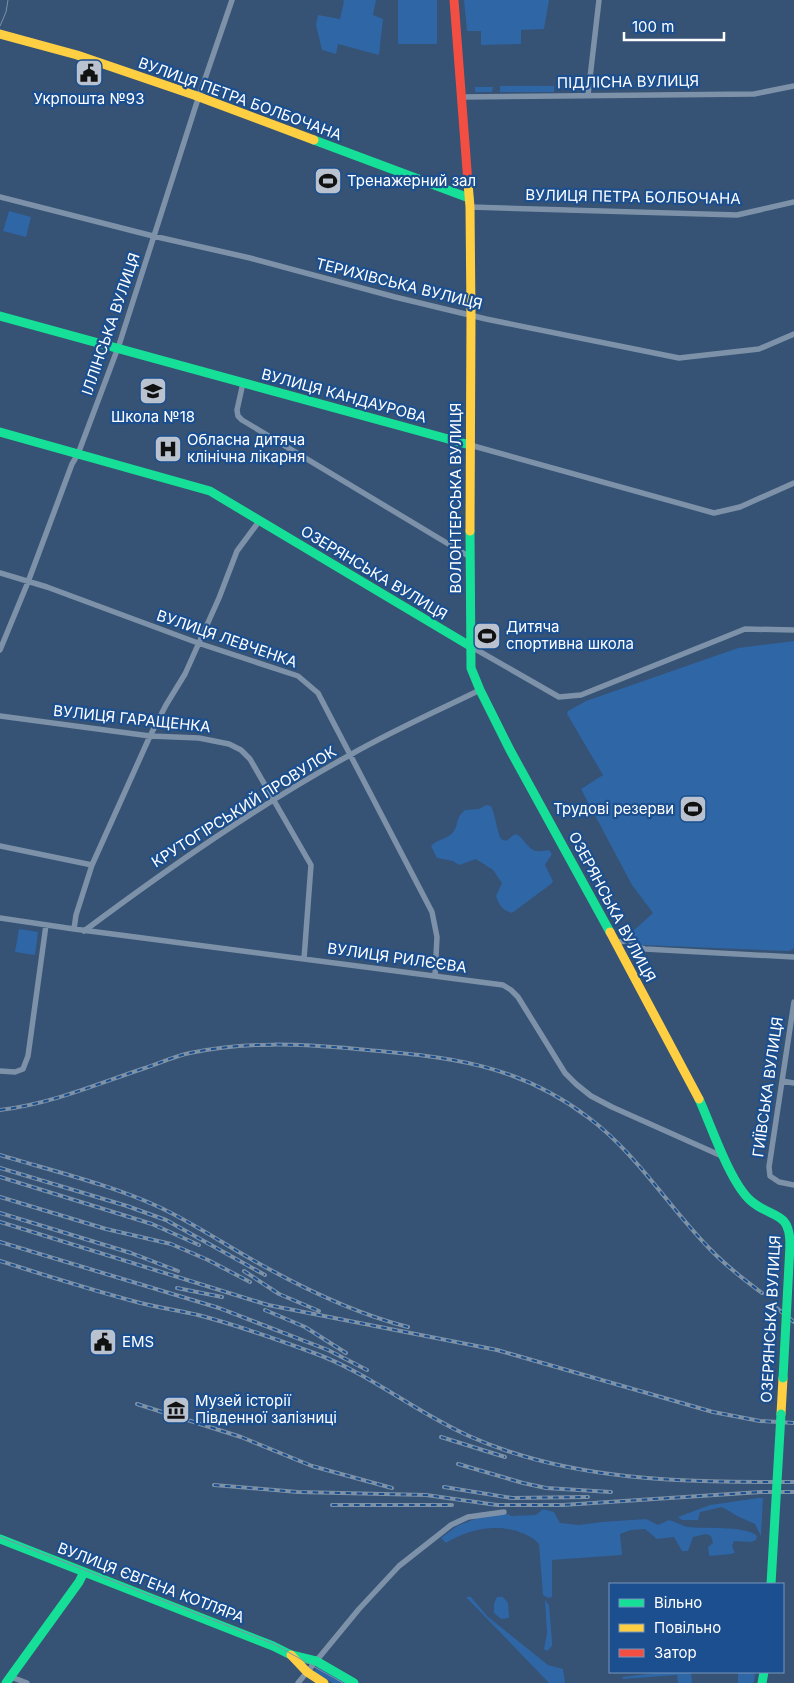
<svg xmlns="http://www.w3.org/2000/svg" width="794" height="1683" font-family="Inter,sans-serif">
	<rect width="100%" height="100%" fill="#365274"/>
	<path fill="#2f66a5" d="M342,0H376L373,15L383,19L379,55L338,44L336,54L322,50L316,25L318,15L340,19L344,1Z
		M398,0H437V44H398Z
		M464,0H549L544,29L521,30V44L481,45V31H467Z
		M500,86H554V92H500Z
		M475,87H493L492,92H475Z
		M9,211L31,217L26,237L3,231Z
		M794,641V948L789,951L642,945L634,937L633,931L653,913L632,885L581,789L603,775L567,714L568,711L586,701L738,648Z
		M486,805L491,806C496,817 496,828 501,839L506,841L515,834C524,836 527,850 537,851C541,852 546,850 549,850L552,854L545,865L553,881L551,884L512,913C502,910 499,905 496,896L502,883L493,870L476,859L459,865L453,861L437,858L431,846C437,839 449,839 454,831C459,823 455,819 465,810L479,809Z
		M19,929L38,932L35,955L15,952Z
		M758,1498H763L761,1536L755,1524L739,1517L722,1507L700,1512L698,1520H682L678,1517L710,1505Z
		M543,1509L554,1512L560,1523L579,1525L602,1522L646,1519L658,1525L669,1520C676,1522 682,1526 688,1527C704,1529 745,1525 757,1536L756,1540L751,1542L734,1541L732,1546L735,1553L731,1554L709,1556L708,1547L713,1543L711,1536L706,1534L693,1537L688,1551H682L674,1537L657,1539L645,1529L631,1530L620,1534L622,1554L621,1555L552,1560V1597L548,1598L543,1595L539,1544C534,1538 529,1536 522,1533C498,1523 468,1529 446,1543L441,1538L457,1526L480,1517L508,1514L511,1516L536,1515Z
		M466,1597H471L488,1617L548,1665L563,1669L565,1683H549Z
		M497,1597H503L508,1603L509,1618L501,1619L494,1613V1604Z
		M545,1600L549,1605L552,1640V1646L547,1651L544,1649L547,1633Z
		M318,1666L346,1683H333L314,1672Z
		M663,1672H691L692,1683H678L677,1675L623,1679L622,1677Z
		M738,1672H755L754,1683H738Z"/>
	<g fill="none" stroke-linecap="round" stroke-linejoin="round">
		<path stroke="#7d92a8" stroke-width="5.5" d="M588,95L599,0
			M462,97L754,94L794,86
			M0,197L153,236L250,258L395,297L486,319L679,358L759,349L794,334
			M470,207L737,215L794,202
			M243,383L237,410L238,416L242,420L470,557
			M470,445L714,513L740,507L794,483
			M0,573L47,587L198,643L298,676L318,693L432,912L437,937L435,976
			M470,646L559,697L581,695L745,629L794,630
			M0,650L28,582L72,464L78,454L119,345L196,105L232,0
			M0,716L150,736L199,738L229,744L241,750L250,759L311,865L304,959
			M0,846L92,865
			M0,918L74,929L503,985L511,990L518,997L565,1073L576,1084L591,1096L612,1107L724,1157
			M74,929L76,915L92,865L150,736L166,705L185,674L219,598L237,551L260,520
			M84,931C170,867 257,806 350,755C392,731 437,711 480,690
			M616,943L628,940L637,947L645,949L794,957
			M794,1002L769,1167L770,1176L779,1182L794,1185
			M0,1071L15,1072L23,1069L28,1056L46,925
			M782,1081L794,1083
			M11,1677L27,1683
			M298,1683L359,1609L399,1566L451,1525L468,1517L504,1512"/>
		<path stroke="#16e098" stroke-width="9" d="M314,140L469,198
			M0,316L470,445
			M0,432L210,491L470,646
			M470,531L471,668L480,690L510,750L610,932
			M699,1099C711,1125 730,1183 751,1201C772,1219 790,1210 790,1245
			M0,1539L273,1646L291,1655L316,1661L354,1683
			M6,1683L79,1582L84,1572
			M762,1683L764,1672"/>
		<path stroke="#ffcf43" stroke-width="9" d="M0,34L77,55L194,95L314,140
			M468,183L470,207L471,315L470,531
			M610,932L699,1099
			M781,1414L783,1378
			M291,1655L307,1672L324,1683"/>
		<path stroke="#f24e42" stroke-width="9" d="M454,0L468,183"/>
		<path stroke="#7e92a7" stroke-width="1" d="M0,26L6,12L8,0
			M0,1537L274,1644L343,1683"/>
		<g stroke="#7e92a7" stroke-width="4">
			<path id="rail" d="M0,1110C51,1104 97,1084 145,1068C160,1063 175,1056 190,1053C248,1041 299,1044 357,1049C447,1057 515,1062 589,1118C637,1154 668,1206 709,1248C725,1265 743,1279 762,1293
				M0,1155C52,1171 109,1184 159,1207C191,1222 221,1242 251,1259C300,1287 353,1313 408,1327
				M0,1168L127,1206L166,1220L265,1275
				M0,1177L152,1224L199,1245
				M0,1197L106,1229L171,1244L208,1260L250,1282
				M0,1213L131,1253L178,1271
				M0,1222L268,1305L497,1350L713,1412L760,1421L794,1423
				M0,1242L219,1308L328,1350L367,1370
				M0,1261C44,1275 88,1289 133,1301C154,1307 176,1310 198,1315C237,1325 276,1339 314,1353C369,1373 415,1412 469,1436C571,1482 684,1482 794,1482
				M244,1271L279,1294L319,1311
				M177,1288L222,1297
				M772,1304L794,1322
				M265,1310L305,1327L346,1353
				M137,1404L241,1437L312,1466L392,1488
				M441,1437L505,1457
				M458,1464L523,1483L546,1488L611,1492
				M214,1485L298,1492L426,1495L497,1505H563L761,1492H794
				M444,1487L512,1498L588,1497
				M332,1505H452"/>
		</g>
		<use href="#rail" stroke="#1b4f8f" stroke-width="2" stroke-dasharray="5.5" stroke-linecap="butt"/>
		<path stroke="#16e098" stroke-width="9" d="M783,1378L790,1245
			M771,1584L781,1414"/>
	</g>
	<defs>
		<g id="civic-square" transform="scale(1.4375)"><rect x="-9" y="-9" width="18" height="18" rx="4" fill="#b9c2ce" stroke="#1b4f8f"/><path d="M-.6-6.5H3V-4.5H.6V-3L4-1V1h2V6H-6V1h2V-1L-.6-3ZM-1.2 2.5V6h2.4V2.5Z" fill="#111"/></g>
		<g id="stadium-square" transform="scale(1.4375)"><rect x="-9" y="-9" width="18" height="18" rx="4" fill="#b9c2ce" stroke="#1b4f8f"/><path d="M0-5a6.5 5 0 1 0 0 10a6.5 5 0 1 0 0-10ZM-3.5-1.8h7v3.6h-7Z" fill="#111"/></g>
		<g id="school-square" transform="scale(1.4375)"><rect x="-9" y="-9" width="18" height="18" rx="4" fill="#b9c2ce" stroke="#1b4f8f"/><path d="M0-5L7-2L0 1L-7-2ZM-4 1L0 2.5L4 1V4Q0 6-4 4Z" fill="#111"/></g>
		<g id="hospital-square" transform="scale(1.4375)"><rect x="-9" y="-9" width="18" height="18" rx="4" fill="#b9c2ce" stroke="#1b4f8f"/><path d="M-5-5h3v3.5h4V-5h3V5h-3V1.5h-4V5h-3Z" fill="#111"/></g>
		<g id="museum-square" transform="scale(1.4375)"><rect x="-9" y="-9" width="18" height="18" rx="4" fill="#b9c2ce" stroke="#1b4f8f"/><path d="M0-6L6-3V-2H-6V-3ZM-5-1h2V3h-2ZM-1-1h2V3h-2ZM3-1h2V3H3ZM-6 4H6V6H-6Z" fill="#111"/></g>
	</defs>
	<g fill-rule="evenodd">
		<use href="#civic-square" x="89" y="73"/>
		<use href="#stadium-square" x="328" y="181"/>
		<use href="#school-square" x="153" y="391"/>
		<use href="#hospital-square" x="168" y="449"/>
		<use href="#stadium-square" x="487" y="636"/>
		<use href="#stadium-square" x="693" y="809"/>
		<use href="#civic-square" x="103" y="1342"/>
		<use href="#museum-square" x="176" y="1410"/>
	</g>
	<g text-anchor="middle" stroke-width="4.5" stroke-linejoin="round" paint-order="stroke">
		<g font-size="15" fill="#fff" stroke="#1b4f8f">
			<text transform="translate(628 82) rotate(-1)" y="5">ПІДЛІСНА ВУЛИЦЯ</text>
			<text transform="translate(240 99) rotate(20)" y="5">ВУЛИЦЯ ПЕТРА БОЛБОЧАНА</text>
			<text transform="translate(633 197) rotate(1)" y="5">ВУЛИЦЯ ПЕТРА БОЛБОЧАНА</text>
			<text transform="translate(399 284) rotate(14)" y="5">ТЕРИХІВСЬКА ВУЛИЦЯ</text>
			<text transform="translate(111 324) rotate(-71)" y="5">ІЛЛІНСЬКА ВУЛИЦЯ</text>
			<text transform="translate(344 396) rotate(15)" y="5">ВУЛИЦЯ КАНДАУРОВА</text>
			<text transform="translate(456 498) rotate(-90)" y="5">ВОЛОНТЕРСЬКА ВУЛИЦЯ</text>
			<text transform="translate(374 573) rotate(31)" y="5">ОЗЕРЯНСЬКА ВУЛИЦЯ</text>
			<text transform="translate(227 639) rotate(19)" y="5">ВУЛИЦЯ ЛЕВЧЕНКА</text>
			<text transform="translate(132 719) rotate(6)" y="5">ВУЛИЦЯ ГАРАЩЕНКА</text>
			<text transform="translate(244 807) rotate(-32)" y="5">КРУТОГІРСЬКИЙ ПРОВУЛОК</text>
			<text transform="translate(612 907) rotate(62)" y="5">ОЗЕРЯНСЬКА ВУЛИЦЯ</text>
			<text transform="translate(397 958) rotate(8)" y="5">ВУЛИЦЯ РИЛЄЄВА</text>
			<text transform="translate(768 1087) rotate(-82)" y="5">ГИЇВСЬКА ВУЛИЦЯ</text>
			<text transform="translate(771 1319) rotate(-87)" y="5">ОЗЕРЯНСЬКА ВУЛИЦЯ</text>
			<text transform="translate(151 1583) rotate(21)" y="5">ВУЛИЦЯ ЄВГЕНА КОТЛЯРА</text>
		</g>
		<g font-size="15" fill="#fff" stroke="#1b4f8f" text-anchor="start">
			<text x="89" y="104" text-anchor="middle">Укрпошта №93</text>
			<text x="347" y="186">Тренажерний зал</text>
			<text x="153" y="422" text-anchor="middle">Школа №18</text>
			<text x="187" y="445">Обласна дитяча<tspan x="187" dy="17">клінічна лікарня</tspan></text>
			<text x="506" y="632">Дитяча<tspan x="506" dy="17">спортивна школа</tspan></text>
			<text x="674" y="814" text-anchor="end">Трудові резерви</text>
			<text x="122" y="1347">EMS</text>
			<text x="195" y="1406">Музей історії<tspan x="195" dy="17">Південної залізниці</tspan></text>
		</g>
	</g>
	<rect x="609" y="1583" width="175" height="90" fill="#1b4f8f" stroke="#7695bc"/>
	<rect x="619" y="1599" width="25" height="8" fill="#16e098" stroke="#7695bc"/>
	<text x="654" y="1608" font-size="15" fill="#ffffff">Вільно</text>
	<rect x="619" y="1624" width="25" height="8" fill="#ffcf43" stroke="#7695bc"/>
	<text x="654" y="1633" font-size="15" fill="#ffffff">Повільно</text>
	<rect x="619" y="1649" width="25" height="8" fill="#f24e42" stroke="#7695bc"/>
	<text x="654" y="1658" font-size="15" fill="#ffffff">Затор</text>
	<path d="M624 32v8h100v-8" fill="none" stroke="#ffffff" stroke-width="2.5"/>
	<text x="632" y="32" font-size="15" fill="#ffffff" stroke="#1b4f8f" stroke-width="4" paint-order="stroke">100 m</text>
</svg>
